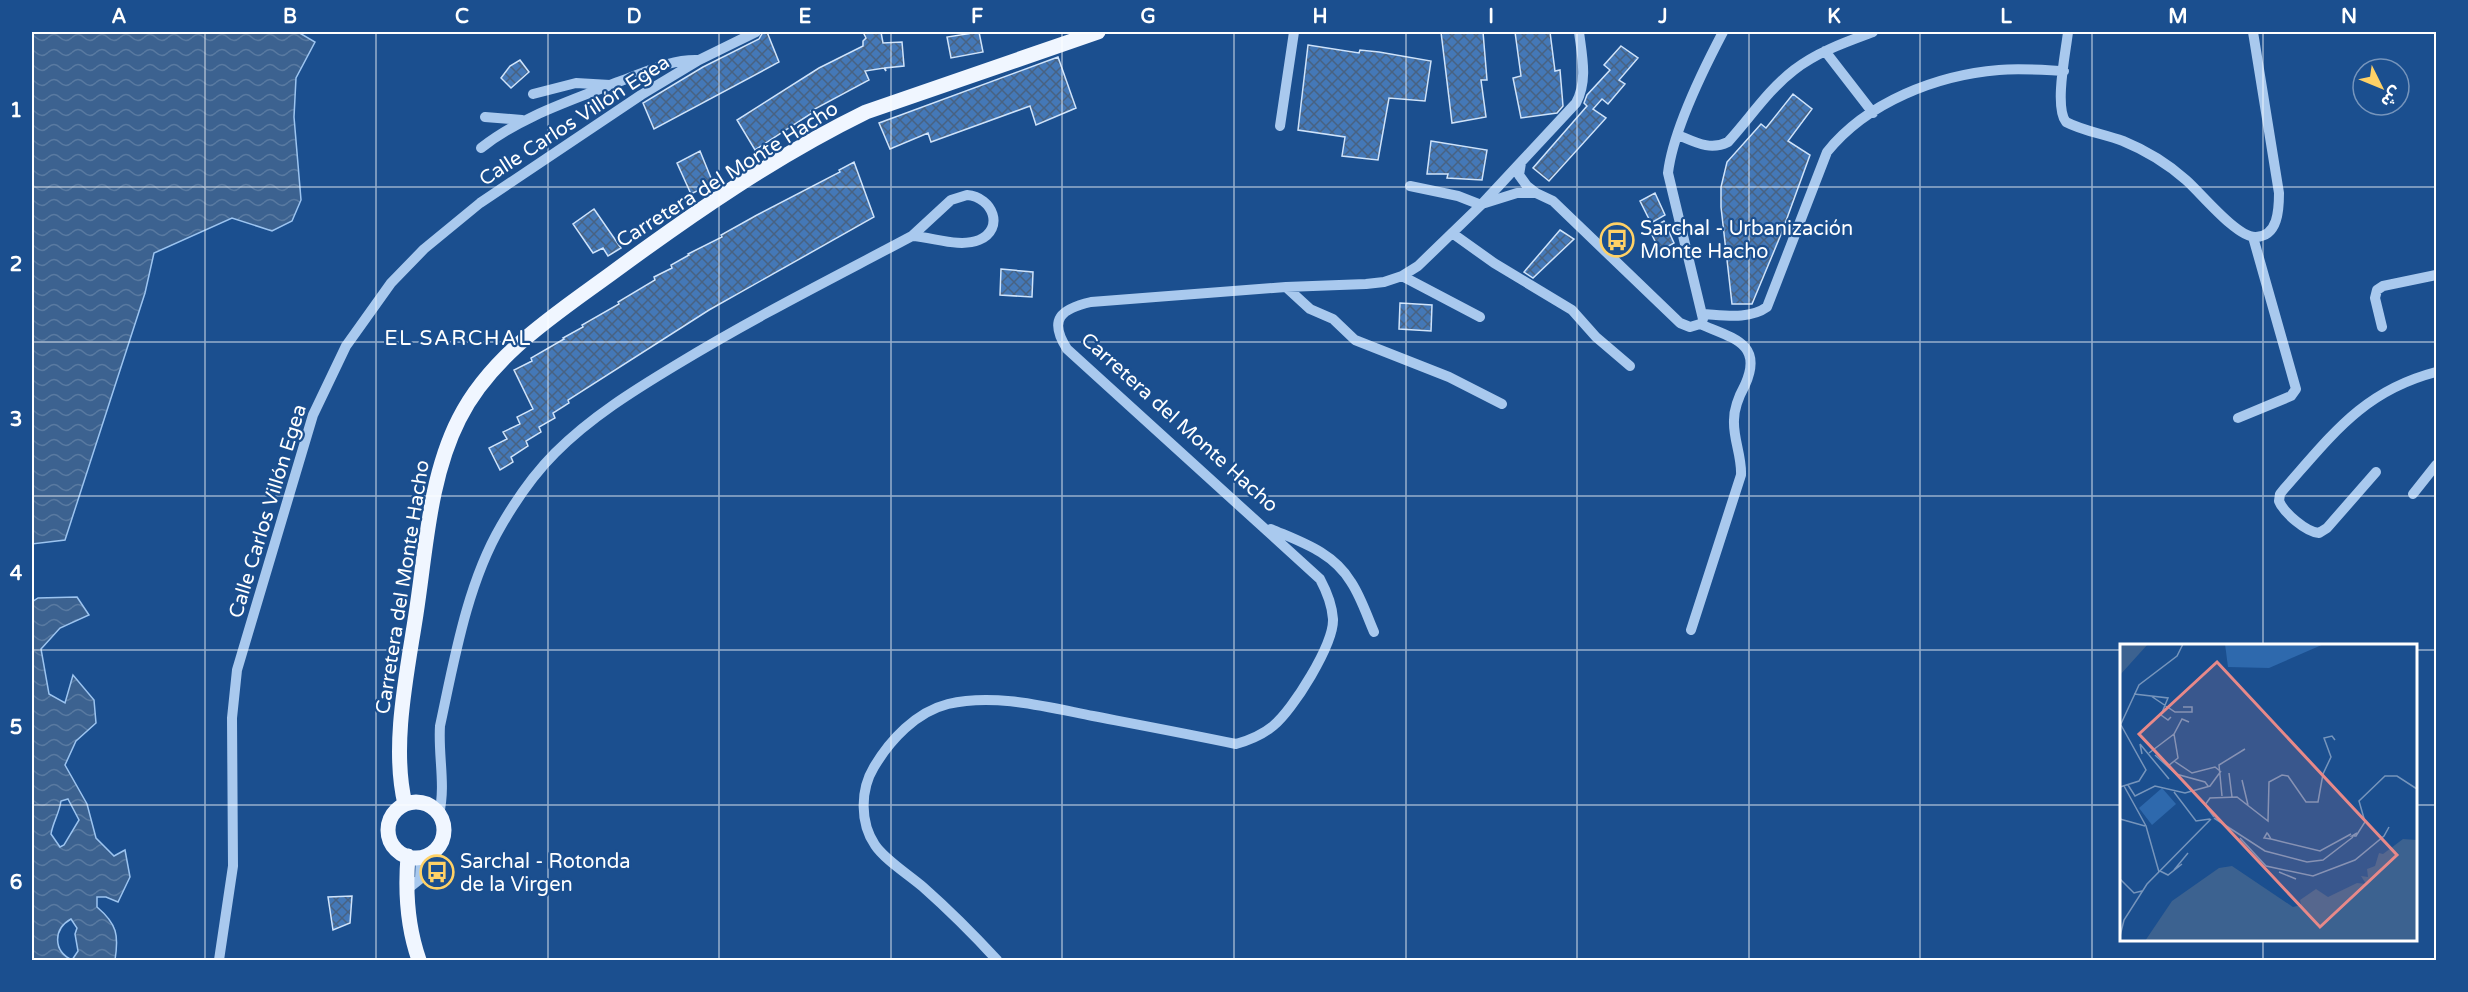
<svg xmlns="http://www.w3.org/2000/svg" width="2468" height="992" font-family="'Varela Round','Noto Sans Arabic',sans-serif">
	<defs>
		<pattern id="water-waves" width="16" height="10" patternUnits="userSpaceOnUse" patternTransform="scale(1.5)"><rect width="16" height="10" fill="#3c6290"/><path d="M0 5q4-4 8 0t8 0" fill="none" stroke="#597aa1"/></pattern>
		<pattern id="building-cross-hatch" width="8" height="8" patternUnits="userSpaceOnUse" patternTransform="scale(1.5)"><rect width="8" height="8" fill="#4478b7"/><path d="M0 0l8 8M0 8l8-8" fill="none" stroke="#486282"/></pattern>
	</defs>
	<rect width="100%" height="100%" fill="#1b4f8f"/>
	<path fill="url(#water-waves)" stroke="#9cc4f0" stroke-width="1.5" fill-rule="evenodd" d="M32,32H298L315,42L296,78L294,117L301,200L292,221L272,231L232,218L154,253L145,293L65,540L32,544Z
		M77,597L89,615L60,628L41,649L49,694L65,703L73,675L94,700L96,723L76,741L65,765L87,804L96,838L114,856L125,850L130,877L118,902L106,897H97V907C117,924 119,935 115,960H32V602L38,598ZM68,799L79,820L64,845L60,847L51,834C53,822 59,814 61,801ZM71,919L77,928L75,934L78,951L72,960C53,951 53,929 71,919Z"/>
	<path fill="url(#building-cross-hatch)" stroke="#cfe3fa" stroke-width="1.5" d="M763,32H767L779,62L654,129L643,103L703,67L759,39Z
		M863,32H881L883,43L902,42L904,66L885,68L886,71L884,68L865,71L869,80L811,111L812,113L755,150L737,120L819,68L863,46V41L866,38Z
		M979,32L983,52L951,58L947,37Z
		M1441,32H1483L1487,80H1481L1486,117L1452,123Z
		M1515,32H1550L1555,71L1560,70L1563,106L1557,113L1521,118L1513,78L1521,76Z
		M1308,45L1359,53L1360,50L1379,52L1431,61L1425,101L1389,98L1378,160L1342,156L1345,137L1298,130Z
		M1621,46L1638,58L1619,80L1625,84L1608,104L1602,99L1593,109L1606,118L1549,181L1533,168L1587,106L1584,103L1587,95L1610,70L1604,65Z
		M1058,57L1076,108L1036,125L1030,106L931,142L928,133L890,149L879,123Z
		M520,60L529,72L511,88L501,78L510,66Z
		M1793,94L1812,109L1788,141L1810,155L1782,232L1752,304H1732L1721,207V187L1727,162L1761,124L1766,128Z
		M1431,141L1487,150L1482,180L1447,178L1448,174H1427Z
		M700,151L713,183L691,194L677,163Z
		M854,162L874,217L709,310L568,400L569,403L553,413L555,418L539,427L541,432L526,441L528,446L511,457L513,462L500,470L489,448L507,439L503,432L520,424L517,417L533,409L514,370L532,361L531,358L564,339L563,338L583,327L582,325L619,304L618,302L655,280L654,277L672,268L671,265L689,255L688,254L722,237L721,235L757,215L840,172L839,170Z
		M1655,193L1665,215L1651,223L1640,201Z
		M594,209L621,248L608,256L603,248L593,253L573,224Z
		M1664,221L1674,243L1660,251L1649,229Z
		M1560,230L1574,239L1533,278L1524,272Z
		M1001,269L1033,272L1032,297L1000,295Z
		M1400,303L1432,305L1431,331L1399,329Z
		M352,896L350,923L333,930L328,897Z"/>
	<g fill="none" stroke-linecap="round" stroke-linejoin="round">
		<path stroke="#a9c9ee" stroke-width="10" d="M2068,32C2066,51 2054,107 2066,122C2083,131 2104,134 2123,141C2145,150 2168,164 2186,180C2201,193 2237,238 2256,237C2278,236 2279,210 2279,193L2253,32
			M1825,51L1873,113
			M533,94L576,83L610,85
			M485,117L522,120
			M1280,126L1294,32
			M1678,135C1695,142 1710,151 1728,142C1750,118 1768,90 1794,70C1817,52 1846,42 1873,32
			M481,148C522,116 570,101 618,82C644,73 670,59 698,60
			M1521,163L1519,175L1527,186L1536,193
			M1410,186L1458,196L1481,205
			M967,195C993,197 1005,229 979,240C959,248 933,237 912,236L951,200Z
			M1485,203L1517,193H1536L1553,201L1680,323L1690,327L1700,324
			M1452,233L1494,263L1572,310L1596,337L1630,366
			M1402,276L1480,317
			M1286,287L1310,309L1333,319L1355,340L1449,377L1502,404
			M1702,314C1723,315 1749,320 1767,307L1827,152C1867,102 1937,75 1999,70C2020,68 2043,70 2064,71
			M1703,319L1668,173C1673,130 1703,70 1723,32
			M2382,327L2375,298L2377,290L2383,286L2436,275
			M2238,418L2291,396L2296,389L2253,237
			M2376,472L2327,528L2319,533C2306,532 2284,513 2279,501L2280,494L2284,489C2332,435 2363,391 2436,372
			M2413,494L2436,465
			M1271,529C1301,542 1333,552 1351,582C1361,597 1367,616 1374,632
			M1691,630L1741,475C1742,456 1733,439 1734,420C1734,408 1739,396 1745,385C1764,343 1732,338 1700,324
			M439,814C446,785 438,756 440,726C454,661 467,584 501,526C516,500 534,474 555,453C591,417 633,391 676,365C753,318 833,278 912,236
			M405,891L420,879L421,857
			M219,960L233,866L232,718L237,670L313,415L346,346L391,283L424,249L480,203L641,95L699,60L756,32
			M997,960C974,935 949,910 923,887C909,875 884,859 875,845C860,823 860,790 874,767C890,740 916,712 948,704C995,693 1047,707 1093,716C1140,725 1188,734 1236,744C1250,740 1262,735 1273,726C1293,710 1334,644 1333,619C1332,604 1327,592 1320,579L1067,349C1048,319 1061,309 1091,302L1286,287L1366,284L1384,282L1402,276L1418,266L1481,205L1576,103C1588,81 1582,56 1579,32"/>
		<path stroke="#f0f6ff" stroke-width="15" d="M388 830a28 28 0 1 1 56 0a28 28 0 1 1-56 0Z
			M405,804C391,746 407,673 416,614C426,550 429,478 459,419C491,355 556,314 612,273C692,214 776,156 866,112L1098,32
			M408,856C405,893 407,926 419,960"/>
	</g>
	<path fill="none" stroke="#fff" stroke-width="1.5" stroke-opacity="0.55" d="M205,32V960M376,32V960M548,32V960M719,32V960M891,32V960M1062,32V960M1234,32V960M1406,32V960M1577,32V960M1749,32V960M1920,32V960M2092,32V960M2263,32V646M32,187H2436M32,342H2436M32,496H2436M32,650H2122M2416,650H2436M32,805H2122M2416,805H2436M2263,940V960"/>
	<defs>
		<g id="bus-ring" transform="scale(1.725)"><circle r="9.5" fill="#1b4f8f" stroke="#ffd166" stroke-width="1.5"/><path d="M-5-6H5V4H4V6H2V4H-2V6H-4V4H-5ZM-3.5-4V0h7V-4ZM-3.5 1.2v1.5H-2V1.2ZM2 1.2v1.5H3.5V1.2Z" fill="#ffd166"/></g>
	</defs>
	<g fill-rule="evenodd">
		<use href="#bus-ring" x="1617" y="240"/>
		<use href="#bus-ring" x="437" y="872"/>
	</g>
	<g text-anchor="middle" stroke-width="4.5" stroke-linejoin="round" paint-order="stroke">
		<g font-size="20" fill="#fff" stroke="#1b4f8f">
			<text transform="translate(574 120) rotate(-33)" y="7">Calle Carlos Villón Egea</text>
			<text transform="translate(727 174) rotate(-32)" y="7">Carretera del Monte Hacho</text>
			<text transform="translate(1180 422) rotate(42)" y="7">Carretera del Monte Hacho</text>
			<text transform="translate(267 511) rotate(-73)" y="7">Calle Carlos Villón Egea</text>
			<text transform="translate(402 587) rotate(-81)" y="7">Carretera del Monte Hacho</text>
		</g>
		<g font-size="20" fill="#fff" stroke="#1b4f8f" text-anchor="start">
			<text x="1640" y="235">Sarchal - Urbanización<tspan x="1640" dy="23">Monte Hacho</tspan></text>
			<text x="460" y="868">Sarchal - Rotonda<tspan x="460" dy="23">de la Virgen</tspan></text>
		</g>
		<g font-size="21" letter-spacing="1.5" fill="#fff" stroke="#1b4f8f">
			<text x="458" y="345">EL SARCHAL</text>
		</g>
	</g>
	<g transform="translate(2120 644)">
		<rect width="297" height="297" fill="#1b4f8f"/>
		<path d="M42,144L56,160L32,181L19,164Z" fill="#2e69ad"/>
		<path d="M105,0H204L149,24L108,23Z" fill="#2e69ad"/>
		<path d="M0,0H28L0,31ZM283,195L297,196V297H25L52,257L99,224L112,222L173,263L181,261L180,256L196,245L208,253L237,239L246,240L241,232L248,233L247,225L255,222L259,209L263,210Z" fill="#3c6290"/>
		<path fill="none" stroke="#7695bc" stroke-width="1.5" d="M14,50L48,54L41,71L48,76L51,73M31,52L55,68H72V63H63M0,82L19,41L57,12L63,0M29,109L54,90L62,75L69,78M22,110L20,100L49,135M35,111L56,130L85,138L88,142M54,117L72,129L95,123L100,127M48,122L58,114L54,90M109,129L112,153M122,136L128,161M8,141L15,152L35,142L65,149L90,142L101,127M4,142L26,182L39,228M0,143L19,137L26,126L1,81M54,148L76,177L90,175M102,152L99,121L125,105M94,173L85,161L90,154L117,153L148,177L149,138L162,131L168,132L186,158H198L203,130L211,113L204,94L212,92L215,96M94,174L145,207L187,218L203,216L233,193M0,175L25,182M147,189L148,190L151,195L144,194ZM237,189L232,192H236L245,178L239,157L265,132H277L297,145M120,194L146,222L193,232L235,216L264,192L269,183M151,195L200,207L231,190M54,226L68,209M40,227L48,231L62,220M159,228L176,235M0,235L14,249L22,247M0,292L4,276L27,240L91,175"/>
		<path fill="#e88989" fill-opacity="0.15" stroke="#e88989" stroke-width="3" d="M97,18L277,211L200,283L19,90Z"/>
		<rect width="297" height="297" fill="none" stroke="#fff" stroke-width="3"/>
	</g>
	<rect width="2468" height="992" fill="none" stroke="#1b4f8f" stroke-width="66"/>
	<g transform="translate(2381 87) rotate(133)"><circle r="28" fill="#1b4f8f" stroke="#7695bc" stroke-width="1.5"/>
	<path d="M0-4.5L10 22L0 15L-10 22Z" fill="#ffd166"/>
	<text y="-9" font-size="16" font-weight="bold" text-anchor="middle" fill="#ffffff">ش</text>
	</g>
	<rect x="33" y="33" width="2402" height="926" fill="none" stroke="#fff" stroke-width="2"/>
	<g font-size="20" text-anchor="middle" font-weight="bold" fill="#fff">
		<text x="119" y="23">A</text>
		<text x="290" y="23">B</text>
		<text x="462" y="23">C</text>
		<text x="634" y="23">D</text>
		<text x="805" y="23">E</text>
		<text x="977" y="23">F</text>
		<text x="1148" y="23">G</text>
		<text x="1320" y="23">H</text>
		<text x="1491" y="23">I</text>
		<text x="1663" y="23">J</text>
		<text x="1834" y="23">K</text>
		<text x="2006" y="23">L</text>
		<text x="2178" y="23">M</text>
		<text x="2349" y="23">N</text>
		<text x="16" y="117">1</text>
		<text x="16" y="271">2</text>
		<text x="16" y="426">3</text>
		<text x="16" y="580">4</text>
		<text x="16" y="734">5</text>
		<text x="16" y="889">6</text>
	</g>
</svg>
